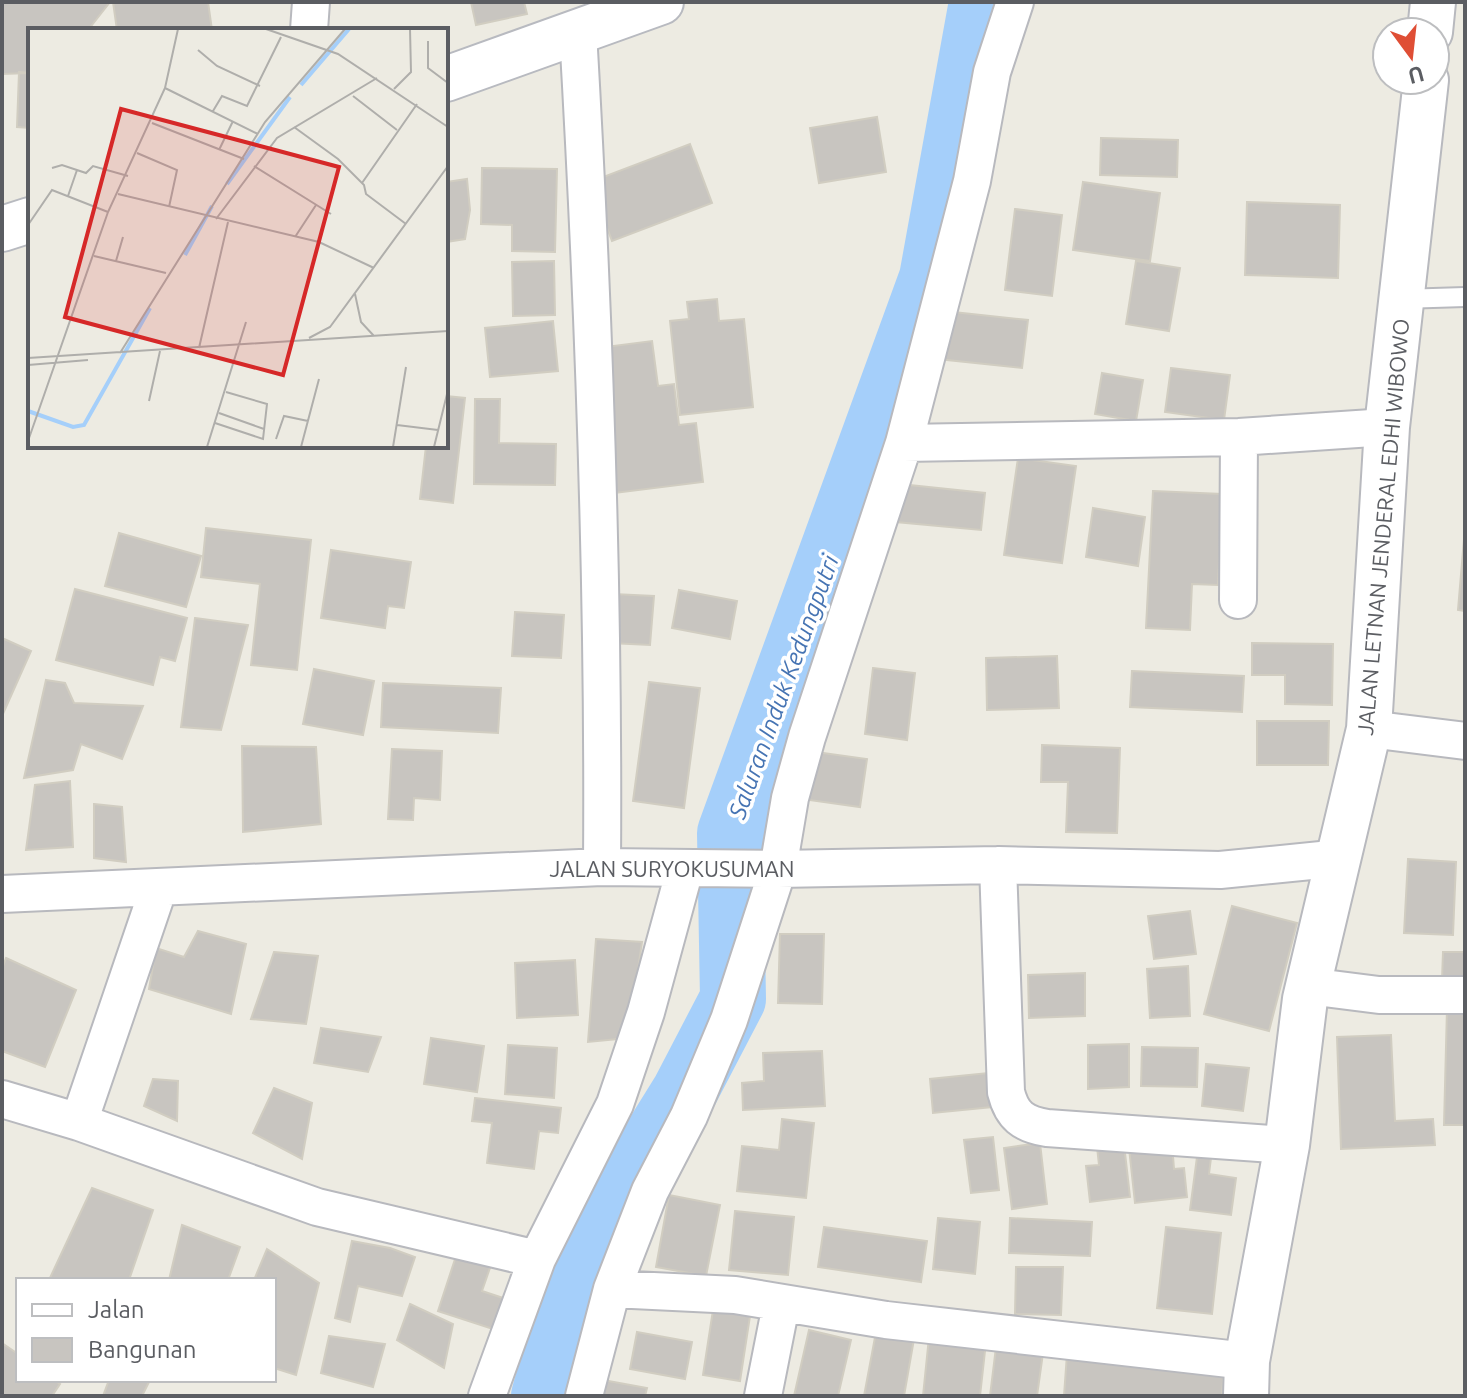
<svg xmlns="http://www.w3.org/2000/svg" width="1467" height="1398" font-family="Ubuntu,sans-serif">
	<rect width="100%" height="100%" fill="#edebe2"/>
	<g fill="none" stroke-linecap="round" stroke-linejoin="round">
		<path stroke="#a5cffa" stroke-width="66" d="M544,1396L562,1331L625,1188L684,1093L733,999L730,833L932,278L982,2"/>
	</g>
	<path fill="#c8c5c0" stroke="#d1cdc1" stroke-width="2" d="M3,2H110L88,30H30V73L2,74Z
		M113,2H208L212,30H117Z
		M471,2H524L527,14L476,25Z
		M19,72L30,73V128L17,127Z
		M877,117L886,172L819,183L810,128Z
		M1101,138L1178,140L1177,177L1100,175Z
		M690,144L712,203L612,241L590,182Z
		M482,168L557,169L555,252L512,251V225L481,224Z
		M467,179L470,210L465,239L446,242V182Z
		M1083,182L1160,193L1150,261L1073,250Z
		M1247,202L1340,205L1338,278L1245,275Z
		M1015,209L1062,215L1052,296L1005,290Z
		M554,261L555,315L513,316L512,262Z
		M1136,261L1180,268L1169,331L1126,324Z
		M717,299L719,321L744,319L753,407L680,415L670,321L689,319L687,302Z
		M944,311L1028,320L1022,368L938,359Z
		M553,321L558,371L490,377L485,328Z
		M652,341L658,386L674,384L679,425L696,423L703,482L615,493L597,348Z
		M1171,368L1230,375L1224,420L1165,412Z
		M1102,373L1143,380L1136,421L1095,414Z
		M446,396L465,398L453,503L420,499L426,446H446Z
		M475,399H500L499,443L556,444L555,485L474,484Z
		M1018,458L1076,466L1062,563L1004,555Z
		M900,484L985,493L981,530L896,522Z
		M1153,491L1222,494L1218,585L1192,584L1190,630L1146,628Z
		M1093,508L1145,517L1138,566L1086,557Z
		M1465,527V611L1458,610Z
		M206,528L311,540L297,670L251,665L260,584L201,577Z
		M119,533L201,556L186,607L105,586Z
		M331,550L411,562L404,608L388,606L385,628L321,618Z
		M75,589L187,618L175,661L160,657L153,685L56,660Z
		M679,590L737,601L730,639L672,628Z
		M613,594L654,596L650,645L610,643Z
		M515,612L564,615L561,658L512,656Z
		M195,618L248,625L221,730L181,727Z
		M2,638L31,651L2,716Z
		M1252,643L1333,644L1332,705L1285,704V675H1252Z
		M1057,656L1059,708L987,710L986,658Z
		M873,668L915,673L907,740L865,734Z
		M314,669L374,681L363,735L303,724Z
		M1132,671L1244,676L1242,712L1130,707Z
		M46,680L65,683L74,703L143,706L122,759L81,744L73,770L24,778Z
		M649,682L700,688L684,808L633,801Z
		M383,683L501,688L498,733L381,727Z
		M1257,721H1329L1328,765H1257Z
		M1042,745L1120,748L1117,833L1066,832L1068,782H1041Z
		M242,746L316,747L321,824L243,832Z
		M392,749L442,751L440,800L414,798L413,820L388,819Z
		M816,752L867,759L860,807L809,800Z
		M70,781L73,847L26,850L35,785Z
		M94,804L122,807L126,862L94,858Z
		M1408,859L1456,862L1453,935L1404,933Z
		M1232,906L1297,923L1269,1031L1204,1014Z
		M1190,911L1196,954L1154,959L1148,916Z
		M198,931L246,944L231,1014L149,989L156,948L184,957Z
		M780,934H824L822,1004L778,1003Z
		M596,939L642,942L628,1038L588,1042Z
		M274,952L318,956L306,1024L251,1019Z
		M1443,952H1465V981L1442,980Z
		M6,958L76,990L45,1067L2,1051V969Z
		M575,960L578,1015L517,1018L515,963Z
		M1188,966L1190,1016L1150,1018L1147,969Z
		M1085,973V1016L1029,1018L1028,975Z
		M1447,1008H1465V1125H1444Z
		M321,1028L381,1037L368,1072L314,1063Z
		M1391,1035L1395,1121L1433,1119L1435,1145L1341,1149L1337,1037Z
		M431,1038L484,1046L477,1092L424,1084Z
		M1129,1044V1087L1088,1089V1045Z
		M508,1045L557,1048L554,1098L505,1094Z
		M1142,1047L1198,1048L1197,1087L1141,1086Z
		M822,1051L825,1106L743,1110L742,1083L764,1081L763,1053Z
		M1206,1064L1249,1068L1243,1111L1202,1106Z
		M988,1073L992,1107L933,1113L930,1079Z
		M153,1079L178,1081L177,1121L144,1106Z
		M274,1088L312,1103L302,1159L253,1133Z
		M475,1098L561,1108L558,1133L539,1131L534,1169L487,1163L492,1123L472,1121Z
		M782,1119L814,1123L806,1198L737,1191L742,1146L779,1150Z
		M993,1137L999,1190L971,1193L964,1140Z
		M1040,1143L1047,1204L1012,1209L1004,1148Z
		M1172,1143L1174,1169L1184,1168L1187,1197L1135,1203L1129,1148Z
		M1124,1144L1130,1197L1090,1202L1086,1166L1099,1165L1097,1147Z
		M1197,1157L1211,1158L1209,1174L1236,1178L1231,1215L1190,1210Z
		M92,1188L153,1210L129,1280H49Z
		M669,1195L720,1205L706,1276L656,1267Z
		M735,1211L794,1217L788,1275L729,1270Z
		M938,1218L980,1222L975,1274L933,1269Z
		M1010,1218L1092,1222L1090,1256L1009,1253Z
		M182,1225L240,1247L228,1280H169Z
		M824,1227L927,1241L921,1282L818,1267Z
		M1166,1227L1221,1233L1212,1314L1157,1308Z
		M352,1241L390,1248L415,1257L402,1296L358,1286L350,1322L335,1318Z
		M267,1249L319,1283L296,1375L274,1368V1280H254Z
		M458,1250L492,1262L482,1291L506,1299L496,1330L438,1311Z
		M1016,1267H1063L1061,1315L1015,1314Z
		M410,1304L453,1324L444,1368L397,1340Z
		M713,1310L750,1316L740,1381L703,1375Z
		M809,1330L851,1340L838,1396H794Z
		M637,1332L692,1342L685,1379L630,1369Z
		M876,1332L914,1339L904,1396H864Z
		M329,1336L385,1344L373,1387L321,1373Z
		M929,1337L986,1342L980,1396H923Z
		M2,1343L18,1354V1380H54L60,1384L52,1396H2Z
		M996,1347L1043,1353L1037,1396H990Z
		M1067,1354L1224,1366L1222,1396H1064Z
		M109,1380H150L142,1396H103Z
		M603,1380L647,1388L645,1396H599Z"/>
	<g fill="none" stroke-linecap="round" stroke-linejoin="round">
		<g stroke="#b8b9be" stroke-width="22">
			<path id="service" d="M1401,299L1465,297"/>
		</g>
		<g stroke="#b8b9be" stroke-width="40">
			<path id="minor" d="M309,30L311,2
				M578,32C594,310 604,588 602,867
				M904,443L1239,437L1387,427
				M1238,600L1239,437
				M1369,729L1465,741
				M998,865L1006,1092C1012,1116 1023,1124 1047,1128L1287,1145
				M2,894L602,867L778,869L998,865L1220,870L1341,858
				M1308,986L1379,995H1465
				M2,1099L79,1122L317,1207L537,1259
				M79,1122L158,890
				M612,1289L735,1295L886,1320L1247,1361
				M487,1396L537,1259L615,1104L646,1012L685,869
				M584,1396L612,1289L650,1191L689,1116L729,1020L778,869L790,798L807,737L904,443L972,181L992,72L1015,2
				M763,1396L781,1305"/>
		</g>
		<g stroke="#b8b9be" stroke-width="48">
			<path id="tertiary" d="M1430,32L1433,2
				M1246,1396L1247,1361L1287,1145L1305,999L1369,729L1387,427L1426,80"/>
		</g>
		<g stroke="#b8bac0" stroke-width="48">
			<path id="secondary" d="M446,79L661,2
				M2,229L30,220"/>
		</g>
		<use href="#service" stroke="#fff" stroke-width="18"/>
		<use href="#minor" stroke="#fff" stroke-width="36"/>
		<use href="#tertiary" stroke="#fff" stroke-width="44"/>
		<use href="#secondary" stroke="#fff" stroke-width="44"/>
	</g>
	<g text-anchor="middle" stroke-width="7" stroke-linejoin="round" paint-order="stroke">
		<g font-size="22" fill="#5b5d62" stroke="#fff">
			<text transform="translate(1383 527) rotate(-85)" y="8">JALAN LETNAN JENDERAL EDHI WIBOWO</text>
			<text x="672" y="877">JALAN SURYOKUSUMAN</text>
		</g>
		<g font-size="24" font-style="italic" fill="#4674b3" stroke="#fff">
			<text transform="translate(784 687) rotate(-70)" y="8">Saluran Induk Kedungputri</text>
		</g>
	</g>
	<g transform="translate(28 28)">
		<rect width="420" height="420" fill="#edebe2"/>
		<path fill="none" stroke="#a5cffa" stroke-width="4" d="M273,57L321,1M199,156L262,69M157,227L184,178M0,383L45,399L56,397L122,280"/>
		<path fill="none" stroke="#afaeab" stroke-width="2" d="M238,1L310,26L420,99M400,13V40L420,55M170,22L189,38L232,58M137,60L230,106M366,61L383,44L382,1M325,68L369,102M185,83L194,68L219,78L253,9M124,95L216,131M266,99L310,131L336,157L338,166L378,196M191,122L205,93M109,125L149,142L141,179M226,138L303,186M24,140L34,137L58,145L65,138L100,148M334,155L389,76M90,166L291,214L346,240M40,168L49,142M188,191L249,110L349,50M0,197L24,162L80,184M267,209L288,177M66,228L138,245M88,233L95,209M327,266L333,294L346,308M281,310L302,299L420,138M171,320L200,194M92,325L237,94L317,1M0,330L420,303M0,337L60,332M121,373L132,323M191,385L236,401M187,395L235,411L239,376L198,364M369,397L410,402M248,411L256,388L280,393M0,413L80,184L137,60L150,1M179,419L218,294M273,419L291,351M365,419L378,339M406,419L420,362"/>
		<path fill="#d62828" fill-opacity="0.15" stroke="#d62828" stroke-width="4" d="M93,81L311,139L255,347L37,289Z"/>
		<rect width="420" height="420" fill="none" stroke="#5b5d62" stroke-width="4"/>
	</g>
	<rect width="1467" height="1398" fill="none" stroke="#5b5d62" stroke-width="8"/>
	<rect x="16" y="1278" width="260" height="104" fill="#ffffff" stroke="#bdbec0" stroke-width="2"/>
	<rect x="32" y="1304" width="40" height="12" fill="#ffffff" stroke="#bdbec0" stroke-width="2"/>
	<text x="88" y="1318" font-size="24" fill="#5b5d62">Jalan</text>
	<rect x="32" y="1338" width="40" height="24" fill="#c8c5c0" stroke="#bdbec0" stroke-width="2"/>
	<text x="88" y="1358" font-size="24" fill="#5b5d62">Bangunan</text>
	<g transform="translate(1411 56) rotate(165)"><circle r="38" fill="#ffffff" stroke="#bdbec0" stroke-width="2"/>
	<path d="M0-6L14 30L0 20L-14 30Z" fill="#df4e35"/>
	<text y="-12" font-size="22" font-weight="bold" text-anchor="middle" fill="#5b5d62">U</text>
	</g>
</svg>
